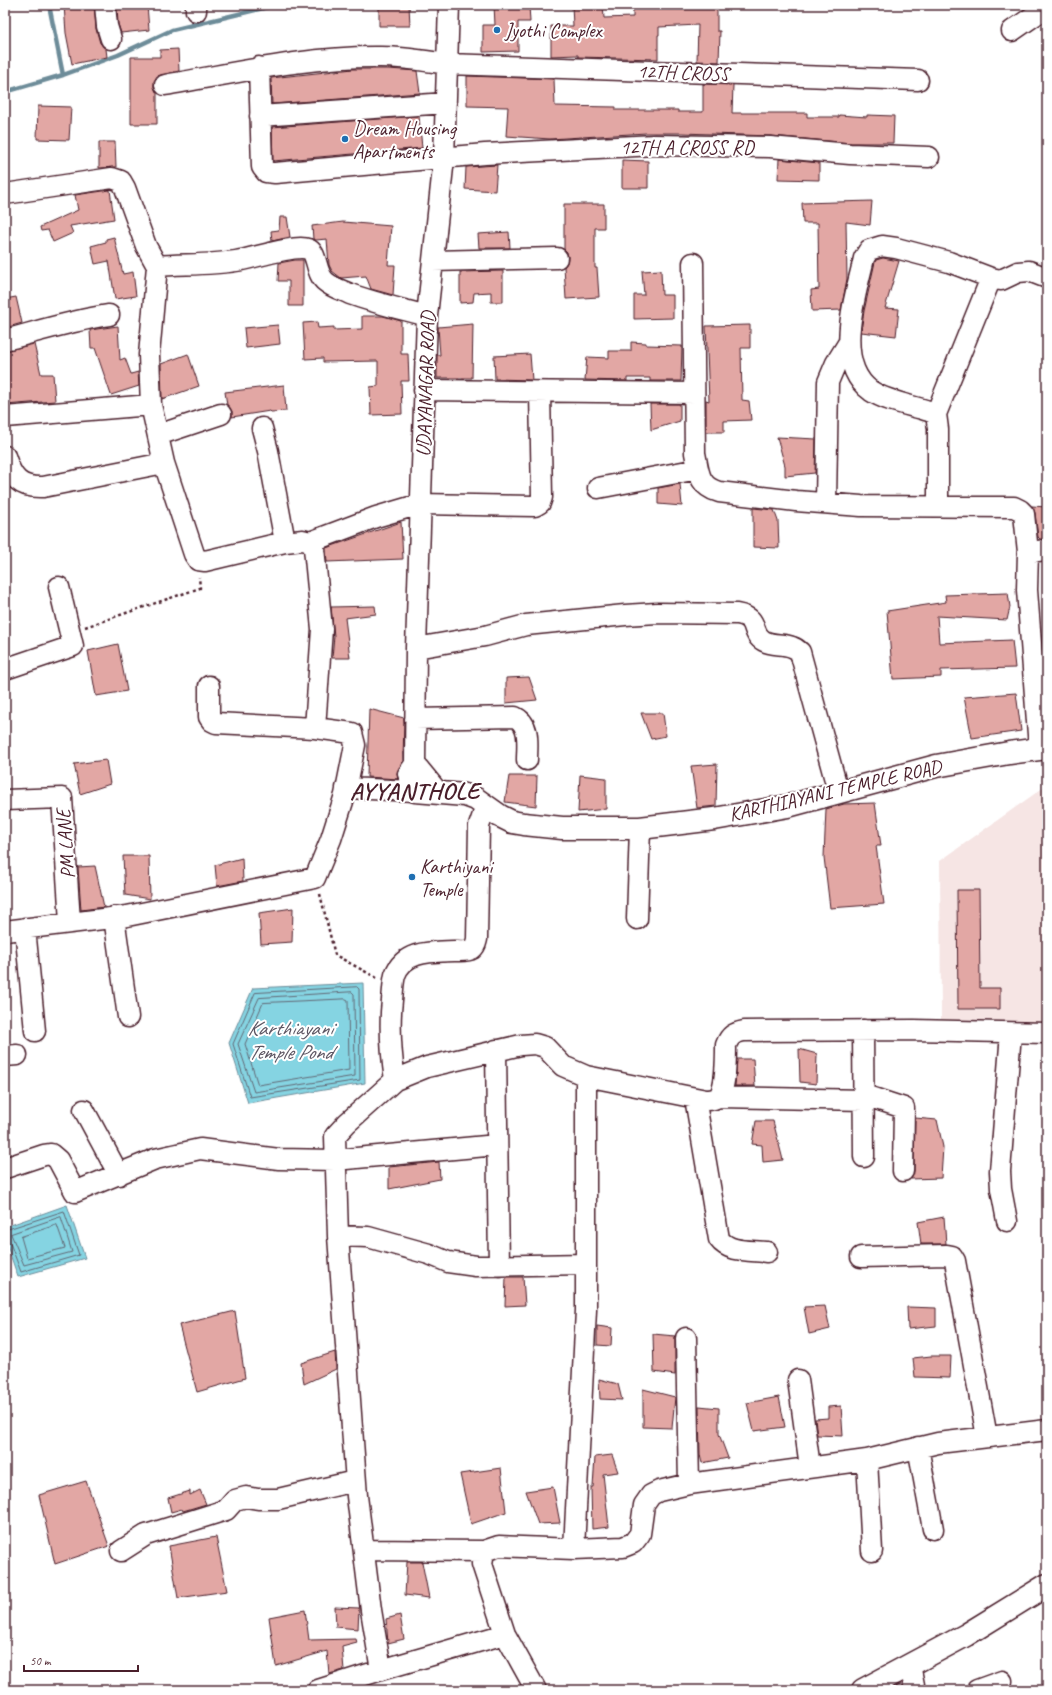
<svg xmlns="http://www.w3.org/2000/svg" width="1052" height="1695" font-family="Caveat,sans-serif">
	<rect width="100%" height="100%" fill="#fff"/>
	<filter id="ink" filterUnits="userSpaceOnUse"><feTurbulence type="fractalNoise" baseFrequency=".025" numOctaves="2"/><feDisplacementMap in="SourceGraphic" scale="8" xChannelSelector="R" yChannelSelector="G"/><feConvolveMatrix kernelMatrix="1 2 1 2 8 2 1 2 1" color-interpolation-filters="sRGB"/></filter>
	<g filter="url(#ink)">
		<path fill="#f6e5e4" d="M1047,785V1029L941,1020L940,861Z"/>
		<path fill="#85d4e2" stroke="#6d8c99" d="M363,983L365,1083L248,1103L229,1043L253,988Z
			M67,1205L85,1258L18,1277L5,1240V1227Z"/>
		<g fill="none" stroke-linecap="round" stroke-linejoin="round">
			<path stroke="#626774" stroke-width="1" d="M357,987L359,989L360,1080L250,1097L233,1044L255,993Z
				M352,992L354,994L355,1076L254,1092L238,1044L259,998Z
				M346,999L348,1000L349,1070L258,1085L245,1044L263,1003Z
				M61,1217L72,1252L24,1265L11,1234Z
				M57,1225L65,1248L27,1258L21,1237Z
				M5,1230L64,1211L79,1255L21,1272L10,1243L5,1241"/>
			<path stroke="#6d8c99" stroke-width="4.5" d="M63,75L118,55L172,30L276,5
				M5,92L63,75L49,5"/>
		</g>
		<path fill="#e2a7a4" stroke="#4a1f2b" d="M64,5H94L96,29L100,43L106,49L107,57L72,64L66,33Z
			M117,5H147L149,30L121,33L118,24Z
			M379,5H409L410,26H379Z
			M494,5H529L530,22H518V51L483,52V25H495Z
			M572,5H603L604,18L633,17V5H717V31H720L719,62L697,61L698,25L659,27V35H658V59L578,57V55L551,56V26H573Z
			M178,49L179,71L157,76L154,81V87L157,93V124H131V57H160V50Z
			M353,69H388L417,71L420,93L272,104L271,78Z
			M467,76L554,79L555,106L616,107V110H678V112H703V84L733,85L732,113H807V117H839V115L867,117V115L894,116L893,143H851L771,136L682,133H646L550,139L506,136L508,107L467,106Z
			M38,106L71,107L69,140L37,139Z
			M419,116L422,148L273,161L272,127Z
			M99,142H115L116,167L99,168Z
			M779,159L819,163V180L778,179Z
			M622,160L648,161V188H622Z
			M497,165L495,191L465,189L466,167Z
			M110,190L114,219L70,226L73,233L53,242L48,230L41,231L40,227L78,210L75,195Z
			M872,201L870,225L846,222L847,279L841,310L812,311L811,290L819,289L818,223H803L802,203Z
			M564,204H604V228H595V268H597L599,297L566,299L564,267L567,263L568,257L567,252L564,249Z
			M280,217H287L290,237L272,241L271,231L279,230Z
			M343,222L391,226L388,265H395L393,295L371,289L366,276L341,278L332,271L329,265L327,239L316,240L313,239L312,226Z
			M509,232L510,248H479L478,234Z
			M114,237L123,274L133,272L136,296L115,299L109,261L95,264L91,246L106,242V239Z
			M883,258L899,261L885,308L899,309L896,336L861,332L864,311L875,262L876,260Z
			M295,260H303V306H289V281H278L279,263Z
			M661,270L662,295H673V318L634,319V295H644L642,271Z
			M503,271V302H491V292L474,293L473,302L460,303V272Z
			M16,297L22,323L5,328V299Z
			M362,316H383L401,321V354H408L409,381H401L402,414L371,415L370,387L378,386V361L323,362V358L305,359L303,323L317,322L318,328L334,327V330L362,329Z
			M473,324L472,378H437V355H440L438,327Z
			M278,325L280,344L246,348L244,328Z
			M750,325V348H741L742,400L749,401L751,420L724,421V432H706V400L709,401L706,326Z
			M118,326L120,360L125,358L131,374L138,372L139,386L111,395L95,348H91L90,330Z
			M631,342L646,343V345L682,346L681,381H650V378H627V381L585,380L587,357L609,358V351H631Z
			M34,344L41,374H53L55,401L5,405V351Z
			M188,354L199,386L162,399L161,364Z
			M530,354L532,380L495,379L494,356Z
			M284,385L286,411L271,412L270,411L232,417V411L227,405L225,392Z
			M650,404H680V421L651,430Z
			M777,437L816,439L815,473L785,476V466Z
			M680,484L682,506L658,504V488Z
			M1032,506L1047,507V539H1040L1038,537L1035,513Z
			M753,508L774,510L778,521L779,548L753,547Z
			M401,522L403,559L327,562L326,548Z
			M1008,593L1010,607L1007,620L937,616L939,643L1012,640L1015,668L941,670V677L893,679L887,611L946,602L945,595Z
			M375,606L376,614L345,618L350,658H332L334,636L331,607Z
			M118,644L127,691L96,696L88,651Z
			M529,677L537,700L506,703V678Z
			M1016,693L1021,731L972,738L964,697Z
			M369,709L404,718L403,761L397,773L398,779L367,777Z
			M641,713H663L666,736L651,739Z
			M106,760L110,784L80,794L74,764Z
			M717,764L716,806L697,808L691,766Z
			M580,775L606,778V809L578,812Z
			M509,776H537L536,806L505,802Z
			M875,803L881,846H876L884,904L830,908L824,857L826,809L844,804Z
			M123,856H149L150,899L125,895Z
			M242,858L243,881L217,886L215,865Z
			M95,866L104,907L81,910L78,867Z
			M957,890H979L980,988H1000V1009H958Z
			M293,908L292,942L261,944L259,913Z
			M799,1049L817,1054L816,1084L800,1082Z
			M737,1059H753L755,1086H735Z
			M915,1118L937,1120L943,1147L941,1178L911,1179L914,1171Z
			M756,1121H773L783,1160L763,1162L762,1145L752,1144Z
			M439,1162L440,1179L389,1189V1167Z
			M944,1217L946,1244H921L918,1222Z
			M506,1277H523L525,1305L505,1306Z
			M825,1306L830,1329L809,1334L804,1307Z
			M907,1307L936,1308V1326L908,1329Z
			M235,1311L245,1378L197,1392L179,1325Z
			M597,1326L612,1328L611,1346L597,1345Z
			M653,1334L675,1336V1375L654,1372Z
			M335,1352L336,1369L304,1384L301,1363Z
			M931,1356H951L950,1378L915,1377L913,1358Z
			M599,1379L618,1384L622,1400L600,1399Z
			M643,1389L675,1397L672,1428L643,1427Z
			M779,1397L785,1427L754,1431L747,1403Z
			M699,1406L719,1408V1434L728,1458L702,1463L700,1455Z
			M841,1406L843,1436L817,1435L815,1419L828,1418V1407Z
			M612,1455L618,1472L603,1474L609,1527L592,1529L591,1487H593L595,1457Z
			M501,1468L506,1512L471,1524L460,1474Z
			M86,1481L109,1546L55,1564L39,1495Z
			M553,1487L560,1523L538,1524L526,1491Z
			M200,1490L206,1504L183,1511L182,1509L171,1512L168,1498L190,1491V1495Z
			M216,1537L227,1591L178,1598L169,1546Z
			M407,1562H422L429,1598L405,1595Z
			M335,1607L359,1608L358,1629L336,1627Z
			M305,1610L309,1640L356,1639L357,1643L342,1647L344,1670L329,1674L327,1651L276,1666L269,1617Z
			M400,1615L404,1639L388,1643L386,1619Z"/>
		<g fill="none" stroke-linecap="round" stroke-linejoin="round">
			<g stroke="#4a1f2b" stroke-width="23">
				<path id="minor" d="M105,5L107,26L111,39
					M196,5V11
					M1012,31L1038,13L1047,12
					M259,67L262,167L266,172L275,173L485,154L655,145L770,147L850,154L929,157
					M165,85C236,73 308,56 380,57C403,57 425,61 447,64L918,80
					M260,116L446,103
					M5,194L112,178L121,181L125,188L146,246L157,266C183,264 210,265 236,261C251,259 295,244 308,249C318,252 315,274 326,282C333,288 342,290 350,294C375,303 401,309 427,316
					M433,261L557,258
					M693,263L695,453C699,472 698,486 719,492L796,501L861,506L1014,507L1020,510L1024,514L1028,552L1027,590L1039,748
					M5,340C39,331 74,320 109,315
					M424,390L694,393
					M151,405L149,355L157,266
					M936,414L991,278
					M5,417L151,405L164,463L194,554L198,560L205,561L285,542L303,540L310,542L314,548L322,629L315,728L216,723L212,721L209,717V686
					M262,428L268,451L285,542
					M158,435L221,414
					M5,456C12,478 19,488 43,487L164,463
					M598,488L698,469
					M826,503L828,382L836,363L849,342
					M938,506V429L936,414L929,411C910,405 888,402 871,391C832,363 856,295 864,258L869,250L882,246L896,248L949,262L991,278L1001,280L1018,272L1029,271L1047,278
					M310,542L376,517L420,504L535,506L540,503L542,497L540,392
					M1028,552L1047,550
					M416,648L485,636L526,625L625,615L657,613L737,614C761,618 749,633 764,641C773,646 783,643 792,647C795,648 798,650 800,652L838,791
					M5,669L73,646L59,587
					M415,719L515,717C531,724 527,746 527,760
					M415,766L416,648L427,316L444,158L449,5
					M408,774L415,764L438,792
					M346,788L415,791
					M5,800L62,798L70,922
					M114,917L128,1017
					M637,919L640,828
					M25,928L35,1031
					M5,931L127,916L315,878L331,839L345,795L355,745L352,733L315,728
					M863,1030L864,1157
					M496,1050L499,1266
					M5,1056L17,1055
					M395,1080C391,1053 389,1027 392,1000C393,992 393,983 395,975C404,950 432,952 454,951C459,951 467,952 472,949C476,946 476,943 477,939L479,826L486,806
					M864,1095L904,1108L903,1171
					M719,1097L864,1100
					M695,1098L719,1239C729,1253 751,1250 767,1252
					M84,1110L119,1175
					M5,1168L44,1155L51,1154L58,1160L75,1192L155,1159L200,1149L279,1159L335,1160L497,1145
					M1007,1221L1001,1189L1000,1171L1011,1033
					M338,1236L368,1237L429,1254L448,1262L476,1266L586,1264
					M861,1257L947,1255L952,1256L955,1261L987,1437
					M686,1338L689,1484
					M798,1380L810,1467
					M918,1447L933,1529
					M867,1460L872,1551
					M574,1549L586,1310V1076
					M364,1550L484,1551L499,1546L574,1549L623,1547L633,1543L640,1534L644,1505L651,1495L659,1491L689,1484L867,1460L938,1443L1047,1430
					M121,1551L146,1535L226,1510L235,1500L246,1497L258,1499H278L355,1481
					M484,1551L482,1564L505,1634L536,1690
					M910,1665L915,1690
					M381,1670L505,1634
					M318,1690L381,1670L371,1610L357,1496L338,1236L335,1136L347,1123L395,1080L427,1067L521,1045L535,1044L545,1047L563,1066L586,1076L706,1100C710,1100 714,1100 718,1097C726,1091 726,1056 726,1045C730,1035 734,1033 744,1031L914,1030L1047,1033
					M977,1690L1002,1681"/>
			</g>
			<g stroke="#4a1f2b" stroke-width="25">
				<path id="major" d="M415,791L465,795L476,799L500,816L512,822L524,824L562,828H640L714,819L788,806L936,766L1009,753L1047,748
					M863,1690L966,1635L1047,1585"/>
			</g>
			<path stroke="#4a1f2b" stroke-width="2.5" stroke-dasharray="3 3" stroke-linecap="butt" d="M85,627L200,588L199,577
				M320,894L335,955L377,978"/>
			<use href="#minor" stroke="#fff" stroke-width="20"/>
			<use href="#major" stroke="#fff" stroke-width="22"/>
		</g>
	</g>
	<g fill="#1f6fb2" stroke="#fff" stroke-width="1.5">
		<circle cx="497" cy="30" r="4"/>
		<circle cx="345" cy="139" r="4"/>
		<circle cx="412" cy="877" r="4"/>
	</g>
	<g text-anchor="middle" stroke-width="4" stroke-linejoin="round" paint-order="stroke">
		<g font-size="20" fill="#4a1f2b" stroke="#fff" text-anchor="start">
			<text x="505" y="37">Jyothi Complex</text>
			<text x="353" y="135">Dream Housing<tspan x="353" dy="23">Apartments</tspan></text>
			<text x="420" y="873">Karthiyani<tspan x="420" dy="23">Temple</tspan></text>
		</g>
		<g font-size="20" fill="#4a1f2b" stroke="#fff">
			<text transform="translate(683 72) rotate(2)" y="7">12TH CROSS</text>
			<text x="687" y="154">12TH A CROSS RD</text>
			<text transform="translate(425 384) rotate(-88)" y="7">UDAYANAGAR ROAD</text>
			<text transform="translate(835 790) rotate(-13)" y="7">KARTHIAYANI TEMPLE ROAD</text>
			<text transform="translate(65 844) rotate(-94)" y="7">PM LANE</text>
		</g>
		<g font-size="21" font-style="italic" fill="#5c5562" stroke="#fff">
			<text x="290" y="1035">Karthiayani<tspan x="290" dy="24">Temple Pond</tspan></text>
		</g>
		<g font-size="24" font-weight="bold" letter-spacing="1" fill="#4a1f2b" stroke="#fff">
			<text x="415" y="799">AYYANTHOLE</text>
		</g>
	</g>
	<rect width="1052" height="1695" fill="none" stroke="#fff" stroke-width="20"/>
	<rect x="10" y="10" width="1032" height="1675" fill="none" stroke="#4a1f2b" stroke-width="1.5" filter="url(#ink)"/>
	<path d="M24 1665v6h114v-6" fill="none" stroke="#4a1f2b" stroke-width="2"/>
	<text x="30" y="1665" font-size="12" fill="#4a1f2b" stroke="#ffffff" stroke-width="3" paint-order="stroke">50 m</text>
</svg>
